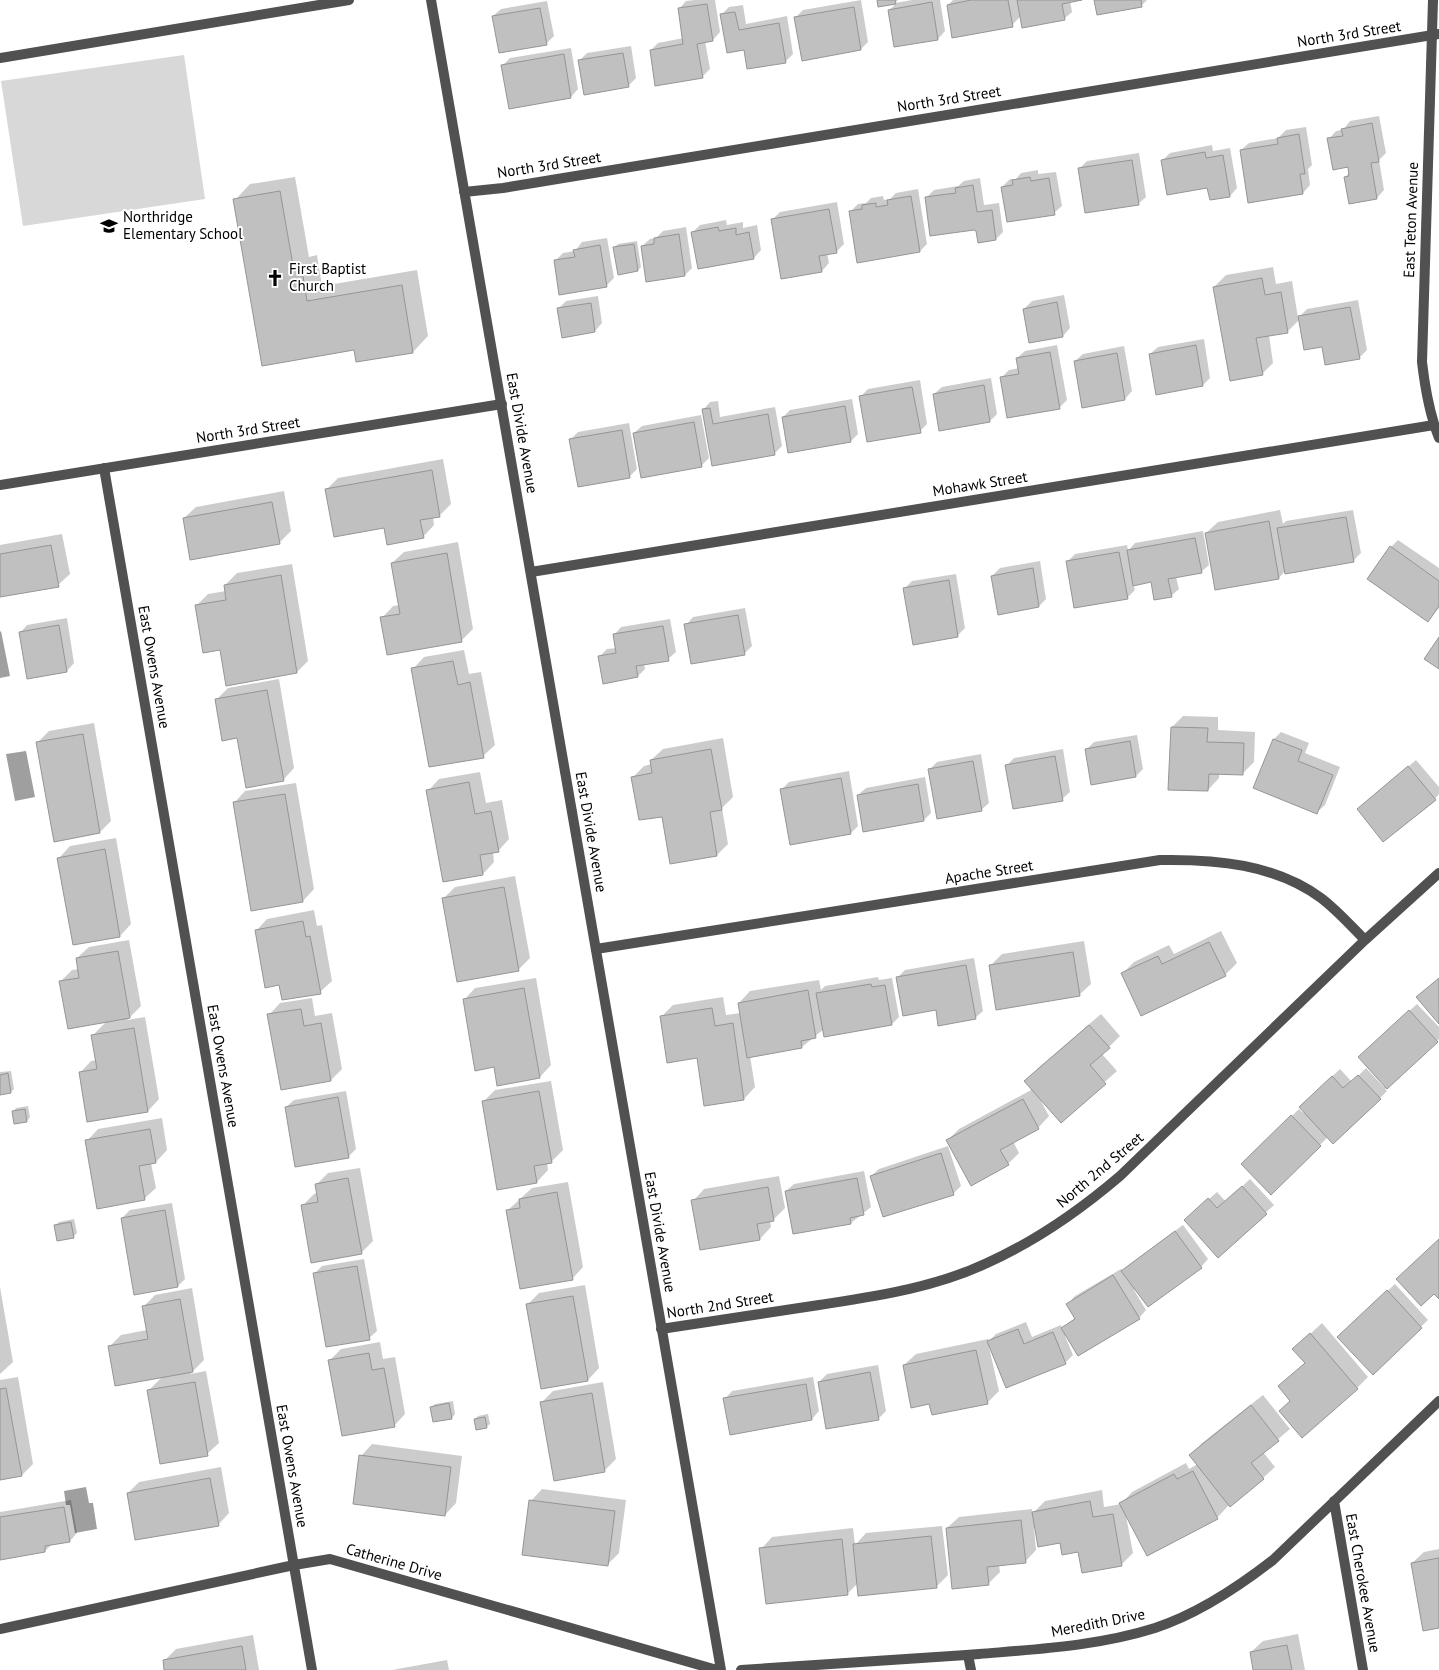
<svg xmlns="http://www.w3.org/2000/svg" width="1439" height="1670" font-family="'PT Sans',sans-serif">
	<rect width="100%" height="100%" fill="#fff"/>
	<path fill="#d8d8d8" d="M184,55L205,199L23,226L1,81Z"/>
	<path fill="#9f9f9f" d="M1,631L10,676L0,678V632Z
		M26,751L35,797L15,801L6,754Z
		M86,1487L89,1503H93L97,1529L75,1533L70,1505H66L64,1491Z"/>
	<path fill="#0003" d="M695,0H715L720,32L713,40L705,41L710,69L702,77L651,50L658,43L684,38L679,9L686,1Z
		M861,0L868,42L861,49L795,18L803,10Z
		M879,0H898L895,3L912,0H940L945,31L938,39L895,46L889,10L897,3L879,5Z
		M953,0H1075L1070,1L1072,12L1064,19L1021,16L1012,25L948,5Z
		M1096,0H1147L1141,6Z
		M547,1L554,36L546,44L493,16L501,9Z
		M743,5L746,24L787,16L793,54L786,61L745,48L721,15L729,7Z
		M631,46L636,78L628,86L579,61L587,53Z
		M571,48L578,89L571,97L502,66L510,58Z
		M1379,116L1386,153L1379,160L1384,190L1377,198L1345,177L1350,172L1349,166L1329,139L1336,131L1343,130L1350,121Z
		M1306,127L1312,165L1308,169L1310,185L1303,193L1249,202L1241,150L1249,143L1278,138L1286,130Z
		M1212,145L1213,151L1230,148L1237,188L1230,196L1162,161L1170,153Z
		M1139,153L1146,197L1138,204L1080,168L1087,161Z
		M1038,170V174L1056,172L1062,206L1054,213L1002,187L1010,179H1016L1021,173Z
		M295,177L309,257L317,255L322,286L417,270L428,336L413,352L355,349L263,365L235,200L250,184Z
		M980,178L984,205L999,203L1003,232L996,239L977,230L926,198L934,190L958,186L964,181Z
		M918,189L927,244L920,251L850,212L858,204L866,203L871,198L883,196L884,200L890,199L896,193Z
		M837,202L844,244L836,252L827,253L829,263L822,271L772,220L780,212Z
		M726,220L727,225L743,222V228L757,225L761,250L754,258L693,232L700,225Z
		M686,227L692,268L685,275L642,246L650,239L656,238L663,231Z
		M607,238L614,278L606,286L555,261L563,253L575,251L582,242Z
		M637,241L641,267L638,270L614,248L618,244Z
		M1273,267L1276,284L1292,281L1298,318L1307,309L1358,300L1367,350L1359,358L1323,346L1300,319L1287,332L1269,335L1273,363L1262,374L1214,287L1226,275Z
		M1064,295L1070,328L1063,336L1024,309L1032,301Z
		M598,296L602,323L595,331L563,336L559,308L566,301Z
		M1204,339L1210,378L1203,385L1157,393L1150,354L1158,347Z
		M1057,345L1067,400L1059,408L1001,378L1009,370L1019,368L1017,358L1025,351Z
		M1124,346L1132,391L1125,399L1075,361L1083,354Z
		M991,378L997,414L990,421L934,394L942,387Z
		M920,380L927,424L920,431L860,397L868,389Z
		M852,399L858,434L851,441L783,417L790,410Z
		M718,401L720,417L775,407L782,446L774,454L713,464L703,410L710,402Z
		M701,415L709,458L701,466L634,433L642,426Z
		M629,423L637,469L630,476L570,440L578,432Z
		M443,459L451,504L439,516L433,517L434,525L423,537L385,526L327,489L338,478Z
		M284,491L291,531L279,543L184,518L196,507Z
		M1280,510L1283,524L1286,521L1353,510L1361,553L1353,561L1285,571L1279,578L1206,533L1218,522Z
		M1203,531L1209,565L1201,572L1176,577L1179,589L1171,596L1152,581L1133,584L1135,590L1127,598L1067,562L1075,554L1127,545L1128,551L1135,543Z
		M62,534L70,574L58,585L0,596V545Z
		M1398,540L1439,568V608L1428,620L1391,547Z
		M458,542L473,629L462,640L388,653L382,618L393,606L400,605L392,563L404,552Z
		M1040,561L1046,599L1039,606L999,613L992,576L1000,568Z
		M292,564L308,661L297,672L221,648L196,606L208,594L226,591L225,585L237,573Z
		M956,574L965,628L958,635L914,643L904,589L912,581Z
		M745,608L752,646L744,654L686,625L693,617Z
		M67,618L74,663L67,671L28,677L20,633L27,625Z
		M670,619L676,652L668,659L644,664L645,669L638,676L599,657L607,649L616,648L614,635L621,627Z
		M464,650L469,674L481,672L495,745L483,756L413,669L424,657Z
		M279,679L294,768L283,780L238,736L216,700L228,688Z
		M1183,716L1218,717V730L1255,732L1254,762L1243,773H1219V778L1208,790L1172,727Z
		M94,723L111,821L100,832L37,743L49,731Z
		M1281,732L1309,743L1305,753L1340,767L1325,805L1317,812L1274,739Z
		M1137,735L1143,769L1136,776L1086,750L1094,742Z
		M723,738L733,797L722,808L728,844L717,855L671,863L663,815L633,777L644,766L652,764L651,760L663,749Z
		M1063,749L1070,792L1062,799L1007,765L1014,758Z
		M981,754L989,803L981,810L930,769L937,762Z
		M1416,760L1439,787V794L1435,799L1358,809Z
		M849,771L858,826L851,833L782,789L789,782Z
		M480,772L486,803L502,800L509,839L498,851L493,852L494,862L483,874L444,881L428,791L439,779Z
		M925,777L931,813L924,820L858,795L866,788Z
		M296,783L314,889L303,901L234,803L245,791Z
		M116,838L131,924L120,936L74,944L59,858L70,846Z
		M515,876L530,958L518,970L444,898L455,887Z
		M314,910L317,926L322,925L332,981L320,992L280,984L256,931L267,919Z
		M1221,931L1237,963L1225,975L1122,974L1134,962L1169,945L1174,954Z
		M129,940L141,1006L127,1020L145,1017L159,1099L148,1111L88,1121L80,1073L91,1061L97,1060L92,1036L107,1021L60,982L72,970L79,969L77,958L89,947Z
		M1084,941L1091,984L1079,995L990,966L1002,954Z
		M974,958L983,1011L975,1018L937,1008L897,978L905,970Z
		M878,977L879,980L892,978L899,1017L892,1024L824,1029L802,1047L750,1056L755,1087L744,1099L698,1057L661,1017L673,1005L723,997L726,1015L741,1013L739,1003L750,991L819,980L821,990L825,986Z
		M536,978L551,1065L540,1077L495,1066L464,1000L475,988Z
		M312,998L315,1016L332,1013L342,1069L331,1080L269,1015L280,1003Z
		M1417,1004L1439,1027V1039L1385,1089L1387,1091L1380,1098L1328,1137L1271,1193L1243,1164L1299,1109L1303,1113L1305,1111L1308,1099L1340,1069L1352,1082L1366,1068L1384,1087L1386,1086L1367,1050Z
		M1101,1014L1120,1036L1102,1054L1117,1071L1061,1121L1040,1099L1049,1116L1038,1128L1013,1141L1019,1153L1008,1164L947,1141L959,1129L1033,1089L1037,1069Z
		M11,1071L14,1089L11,1092L0,1094V1072Z
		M551,1081L563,1150L551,1162H547L548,1170L537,1182L483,1102L495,1090Z
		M346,1091L356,1149L348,1157L286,1107L294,1100Z
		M28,1106L30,1117L27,1121L13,1112L16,1108Z
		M162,1118L167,1150L156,1162L151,1163L156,1188L144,1199L87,1141L98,1129Z
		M948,1146L961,1186L953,1194L871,1176L879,1169Z
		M360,1168L373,1241L361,1253L302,1206L314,1194L318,1193L316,1185L328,1173Z
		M864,1171L871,1207L851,1223L786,1191L794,1184Z
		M779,1176L785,1208L773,1220H770L771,1227L760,1239L693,1201L704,1189Z
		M1250,1179L1274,1205L1218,1256L1193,1213L1217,1192L1226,1202Z
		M568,1182L583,1267L572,1279L507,1211L532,1188Z
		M172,1203L185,1279L178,1286L122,1218L130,1210Z
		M74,1219L77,1233L73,1237L55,1226L59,1222Z
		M1183,1225L1208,1259L1201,1267L1134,1290L1146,1310L1139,1318L1065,1336L1073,1355L1065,1363L989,1347L999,1391L987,1403L930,1402L904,1365L916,1354L988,1339V1342L996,1334L1026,1322L1032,1337L1061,1325L1062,1328L1076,1317L1068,1304L1075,1296L1121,1269L1123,1271L1130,1264Z
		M364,1259L377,1331L369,1338L314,1274L322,1266Z
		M1395,1284L1428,1320L1373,1373L1346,1329Z
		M585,1285L599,1368L588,1380L542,1388L527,1305L539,1293Z
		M0,1287L13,1362L0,1374Z
		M192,1288L204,1360L190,1374L206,1371L219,1443L207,1454L148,1391L163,1376L110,1346L121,1335L147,1330L143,1307L155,1295Z
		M1322,1323L1368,1377L1357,1388L1291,1400L1280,1386L1306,1362L1294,1349Z
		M380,1342L383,1359L395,1357L405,1414L394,1426L330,1360L341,1349Z
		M878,1365L886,1411L878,1419L819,1382L827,1374Z
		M18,1377L33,1464L22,1475L0,1479V1380Z
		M813,1377L819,1411L812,1419L725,1399L732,1391Z
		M603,1382L616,1459L605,1470L555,1479L541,1403L553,1391Z
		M1263,1395L1290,1429L1263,1452L1275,1467L1263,1478L1228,1506L1217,1518L1126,1516L1133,1553L1122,1564L1079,1551L1034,1528L1036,1550L1025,1562L999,1565L1000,1572L988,1584L947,1528L959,1517L1032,1509V1514L1045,1501L1102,1490L1104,1507L1121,1504L1132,1492L1186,1463L1189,1469L1198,1464L1191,1455L1202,1443Z
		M453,1401L455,1414L452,1418L431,1407L435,1404Z
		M488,1414L490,1424L486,1427L475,1419L478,1416Z
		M372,1444L462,1456L456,1503L445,1515L361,1456Z
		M221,1467L229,1513L218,1525L128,1493L139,1482Z
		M542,1489L626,1500L619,1553L607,1565L531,1501Z
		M71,1500L77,1533L70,1541L52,1544L45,1551L0,1558V1512Z
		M942,1526L948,1575L936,1587L858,1583L847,1594L761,1549L772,1537L853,1528L855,1545L866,1533Z
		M1439,1549V1627L1412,1563L1424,1552Z
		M1298,1634L1305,1670H1254L1251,1652L1263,1641Z
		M253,1635L259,1670H166L164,1661L176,1649Z
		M447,1660L449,1670H391H392Z"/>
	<path fill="#c0c0c0" stroke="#959595" d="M877,0H895L896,4L878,7Z
		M971,0H1008L1013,27L952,38L947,5Z
		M1017,0H1082L1062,4L1065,20L1022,28Z
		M1094,0H1141L1142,7L1097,15Z
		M932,2L938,40L894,47L888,10Z
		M707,4L713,41L697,44L703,78L655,86L650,50L683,44L678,8Z
		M854,7L861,50L802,61L794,17Z
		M540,8L547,45L499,53L492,16Z
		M735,12L739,30L779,23L786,63L747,69L744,50L727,53L720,14Z
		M623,53L629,87L584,95L578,60Z
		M564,54L571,98L509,109L501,65Z
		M1372,123L1379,162L1371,163L1377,199L1349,204L1344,177L1349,176L1348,167L1333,170L1327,138L1343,136L1341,129Z
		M1299,134L1305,174H1300L1303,194L1248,203L1240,150L1278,144L1277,138Z
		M1205,152L1206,158L1223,155L1230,197L1210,200L1207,188L1167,195L1161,160Z
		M1132,160L1139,205L1085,213L1078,168Z
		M1030,177L1031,181L1049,178L1055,215L1007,222L1001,187L1013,185L1012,180Z
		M973,185L977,212L992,210L996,240L978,243L976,231L974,230L930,236L925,197L956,193L955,188Z
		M280,191L294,271L302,270L307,301L402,285L413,353L356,362L354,350L262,366L233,199Z
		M911,196L920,252L857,263L849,211L862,209V205L876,203V207L888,205L887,200Z
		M829,209L837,253L819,256L822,272L781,279L771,219Z
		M718,227L719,231L736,228V235L749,232L754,259L698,269L691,232Z
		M679,234L685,276L646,282L641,246L654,244V238Z
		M634,244L638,271L618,275L613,247Z
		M600,245L607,287L559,295L554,260L575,257L573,250Z
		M1262,278L1265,295L1281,292L1288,333L1256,338L1263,375L1230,381L1213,287Z
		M1057,302L1063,337L1029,343L1023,309Z
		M591,303L595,332L562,338L557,308Z
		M1350,307L1360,359L1325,365L1322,347L1304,350L1298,316Z
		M1196,345L1203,386L1156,395L1149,354Z
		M1050,352L1060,409L1007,418L1000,377L1019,374L1016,358Z
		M1117,353L1125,400L1082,408L1074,361Z
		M984,385L990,422L939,431L933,394Z
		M912,387L921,433L867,442L859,396Z
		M845,406L851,442L788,453L782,417Z
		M710,408L713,424L768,414L775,455L712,466L702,409Z
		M694,422L702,467L641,478L633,433Z
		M622,430L630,478L578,487L569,439Z
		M432,470L440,517L420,520L424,538L387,545L384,528L334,537L325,489Z
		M272,502L280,544L190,560L183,518Z
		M1346,517L1354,562L1285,574L1277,528Z
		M1269,521L1279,579L1215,590L1205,533Z
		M1195,538L1202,573L1168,579L1172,597L1154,600L1151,582L1133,586L1127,550Z
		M51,545L59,587L0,597V554Z
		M1390,546L1439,581V606L1428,622L1367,579Z
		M1119,552L1128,599L1074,608L1066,561Z
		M447,553L462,642L387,655L380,617L400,614L391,563Z
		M1033,568L1039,607L998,615L991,576Z
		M281,575L297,673L226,686L220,650L203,653L195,605L226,600L224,585Z
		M949,580L958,637L913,645L903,588Z
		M738,615L745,655L691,664L684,624Z
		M59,625L67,672L27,679L19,632Z
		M663,626L669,661L636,666L638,677L603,684L598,656L616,653L613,634Z
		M1439,637V669L1424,659Z
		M453,661L458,685L470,682L484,758L429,767L411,668Z
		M267,690L284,781L246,788L237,738L222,741L215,699Z
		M1171,727L1208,728L1207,742L1244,743L1243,775L1209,774L1208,791L1168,790Z
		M83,734L100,833L54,842L36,742Z
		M1273,739L1302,750L1298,761L1333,775L1317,814L1253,788Z
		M1130,741L1136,777L1091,785L1085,749Z
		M711,749L722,810L710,812L717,856L670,864L662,817L639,820L631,777L652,773L650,760Z
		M1055,756L1063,801L1013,809L1005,765Z
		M973,761L982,811L937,819L928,769Z
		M1408,766L1436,800L1383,842L1357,809Z
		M841,778L851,834L790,845L780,789Z
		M469,782L475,814L491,811L499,852L480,855L483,875L443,882L426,790Z
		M918,784L924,821L863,832L857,795Z
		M285,794L303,902L251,911L233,802Z
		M105,849L120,937L73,945L57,858Z
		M504,887L519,971L457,982L442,898Z
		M303,921L306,937L310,936L321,994L282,1000L279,985L265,988L255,930Z
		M1209,942L1226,976L1141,1016L1121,973L1158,956L1162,964Z
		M118,951L130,1018L68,1029L59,981L79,978L76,958Z
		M1073,952L1080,996L996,1010L989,965Z
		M966,965L976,1019L938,1026L936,1010L903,1016L896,977Z
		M1439,978V1024L1416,997Z
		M871,984L872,987L885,985L892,1025L824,1037L816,993Z
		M524,988L540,1078L497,1086L494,1067L475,1071L463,999Z
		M808,990L816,1038L801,1041L802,1048L747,1058L738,1003Z
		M712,1008L715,1026L733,1023L744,1100L704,1106L697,1058L667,1063L660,1016Z
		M301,1009L304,1026L321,1023L331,1081L281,1090L267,1014Z
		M1409,1010L1438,1042L1387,1089L1358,1057Z
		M1089,1025L1110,1048L1090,1065L1106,1084L1061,1123L1024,1081Z
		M134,1028L148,1112L87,1122L79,1072L97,1069L91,1035Z
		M8,1073L11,1093L0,1095V1075Z
		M1358,1075L1381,1099L1333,1144L1299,1107L1332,1076L1343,1088Z
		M539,1091L552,1163L534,1166L537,1183L497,1190L482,1101Z
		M338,1097L349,1158L295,1167L285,1107Z
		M1023,1099L1039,1129L1000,1150L1009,1165L971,1186L946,1140Z
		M25,1109L27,1122L14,1124L12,1111Z
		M1291,1115L1321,1146L1271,1195L1241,1164Z
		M150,1129L156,1163L139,1166L145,1200L97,1209L85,1140Z
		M941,1153L954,1195L883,1217L870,1176Z
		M348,1178L362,1254L311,1263L301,1205L318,1202L315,1184Z
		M857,1178L864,1215L850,1218L851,1224L793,1234L785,1191Z
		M1242,1186L1267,1214L1218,1258L1184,1220L1208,1198L1217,1208Z
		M768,1187L774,1221L757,1224L760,1240L700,1250L691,1200Z
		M557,1192L573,1280L520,1289L506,1210L520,1208L519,1199Z
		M165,1210L178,1287L134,1295L121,1218Z
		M71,1222L74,1238L57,1241L54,1225Z
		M1175,1231L1202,1268L1148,1307L1121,1271Z
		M1439,1239V1299L1434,1294L1421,1306L1396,1279Z
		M357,1266L370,1340L326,1347L313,1273Z
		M1113,1275L1140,1319L1078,1356L1061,1328L1075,1319L1066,1304Z
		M1387,1290L1422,1328L1373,1375L1337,1337Z
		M573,1296L588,1381L541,1389L526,1304Z
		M180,1299L193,1372L115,1386L108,1346L148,1339L142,1306Z
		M1018,1329L1024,1344L1053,1332L1066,1364L1006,1388L987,1341Z
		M1310,1333L1358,1389L1302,1438L1279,1411L1290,1401L1278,1386L1305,1363L1292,1349Z
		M976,1350L988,1404L932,1415L929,1404L911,1408L903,1365Z
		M369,1353L372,1370L384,1368L395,1427L342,1436L328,1360Z
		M870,1372L879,1420L826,1429L818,1382Z
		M195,1382L208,1456L160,1464L147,1390Z
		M806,1384L812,1420L730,1435L723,1398Z
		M6,1388L22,1476L0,1480V1389Z
		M592,1393L605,1472L554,1481L540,1402Z
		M449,1403L452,1419L433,1422L430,1407Z
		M1251,1405L1279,1441L1251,1463L1264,1479L1230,1507L1189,1455Z
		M485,1417L487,1428L476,1430L474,1419Z
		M359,1455L451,1467L445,1516L353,1504Z
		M1193,1471L1218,1519L1147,1556L1119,1503L1174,1474L1177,1479Z
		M210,1478L219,1526L135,1540L127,1493Z
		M529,1500L615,1511L608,1566L522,1555Z
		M1090,1501L1093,1517L1113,1514L1122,1566L1082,1573L1078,1552L1062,1555L1060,1543L1038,1547L1032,1512Z
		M64,1507L70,1542L45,1546V1552L0,1560V1517Z
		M1021,1520L1026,1563L987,1567L989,1585L952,1589L946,1528Z
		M931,1536L937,1588L858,1596L853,1544Z
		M842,1539L848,1595L766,1604L759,1548Z
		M1439,1558V1628L1423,1631L1411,1563Z
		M1287,1645L1292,1670H1253L1250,1652Z
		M242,1646L246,1670H164L163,1660Z"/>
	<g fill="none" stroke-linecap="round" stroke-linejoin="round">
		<path stroke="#515151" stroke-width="10" d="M0,58L349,0"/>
		<path stroke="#515151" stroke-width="10" d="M1433,0L1422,362C1425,388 1429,413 1439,438
			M104,468L312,1670
			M0,485L502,404
			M531,572L1434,425
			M596,949L1160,860C1215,859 1275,864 1321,898C1337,910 1351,926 1365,940
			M661,1329C714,1321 766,1313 819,1305C876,1296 934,1288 987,1263C1036,1241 1079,1211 1120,1176L1365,940L1439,873
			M1334,1501L1363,1670
			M0,1629L294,1565L330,1559L717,1670
			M968,1655L971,1670
			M741,1670C821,1665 900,1660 979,1654C1039,1649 1098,1646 1155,1628C1198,1614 1237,1588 1273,1560L1439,1401"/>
		<path stroke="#515151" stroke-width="10" d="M431,0L721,1670
			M464,192L503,188L1439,34"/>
	</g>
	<defs>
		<g id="school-bare" transform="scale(1.35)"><path d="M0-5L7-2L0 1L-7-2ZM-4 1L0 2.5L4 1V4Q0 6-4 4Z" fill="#000" stroke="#fff" stroke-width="2.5" paint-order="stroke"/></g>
		<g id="church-bare" transform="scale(1.35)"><path d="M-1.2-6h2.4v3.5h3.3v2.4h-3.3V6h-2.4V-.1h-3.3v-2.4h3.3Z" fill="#000" stroke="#fff" stroke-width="2.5" paint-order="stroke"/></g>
	</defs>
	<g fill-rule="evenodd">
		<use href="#school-bare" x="109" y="226"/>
		<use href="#church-bare" x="275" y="278"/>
	</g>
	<g text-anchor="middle" stroke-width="4" stroke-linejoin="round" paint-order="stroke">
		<g font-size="15" fill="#000" stroke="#fff">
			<text transform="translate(1349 34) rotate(-9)" y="5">North 3rd Street</text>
			<text transform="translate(949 99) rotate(-9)" y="5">North 3rd Street</text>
			<text transform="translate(549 165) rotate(-9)" y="5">North 3rd Street</text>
			<text transform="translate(1411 220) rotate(-88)" y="5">East Teton Avenue</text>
			<text transform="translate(248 430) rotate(-9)" y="5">North 3rd Street</text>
			<text transform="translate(522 433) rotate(80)" y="5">East Divide Avenue</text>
			<text transform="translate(980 484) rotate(-9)" y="5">Mohawk Street</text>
			<text transform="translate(154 667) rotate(80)" y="5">East Owens Avenue</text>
			<text transform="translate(591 832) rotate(80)" y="5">East Divide Avenue</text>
			<text transform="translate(989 872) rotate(-9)" y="5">Apache Street</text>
			<text transform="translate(223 1066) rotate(80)" y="5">East Owens Avenue</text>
			<text transform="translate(1100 1170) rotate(-40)" y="5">North 2nd Street</text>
			<text transform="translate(660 1232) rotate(80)" y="5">East Divide Avenue</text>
			<text transform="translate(720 1305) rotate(-9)" y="5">North 2nd Street</text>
			<text transform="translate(292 1466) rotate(80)" y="5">East Owens Avenue</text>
			<text transform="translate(394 1562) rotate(16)" y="5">Catherine Drive</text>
			<text transform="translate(1363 1583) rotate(80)" y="5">East Cherokee Avenue</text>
			<text transform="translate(1098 1623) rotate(-11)" y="5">Meredith Drive</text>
		</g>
		<g font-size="15" fill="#000" stroke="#fff" text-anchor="start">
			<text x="123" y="222">Northridge<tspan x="123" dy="17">Elementary School</tspan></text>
			<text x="289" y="274">First Baptist<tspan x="289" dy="17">Church</tspan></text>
		</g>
	</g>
</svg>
